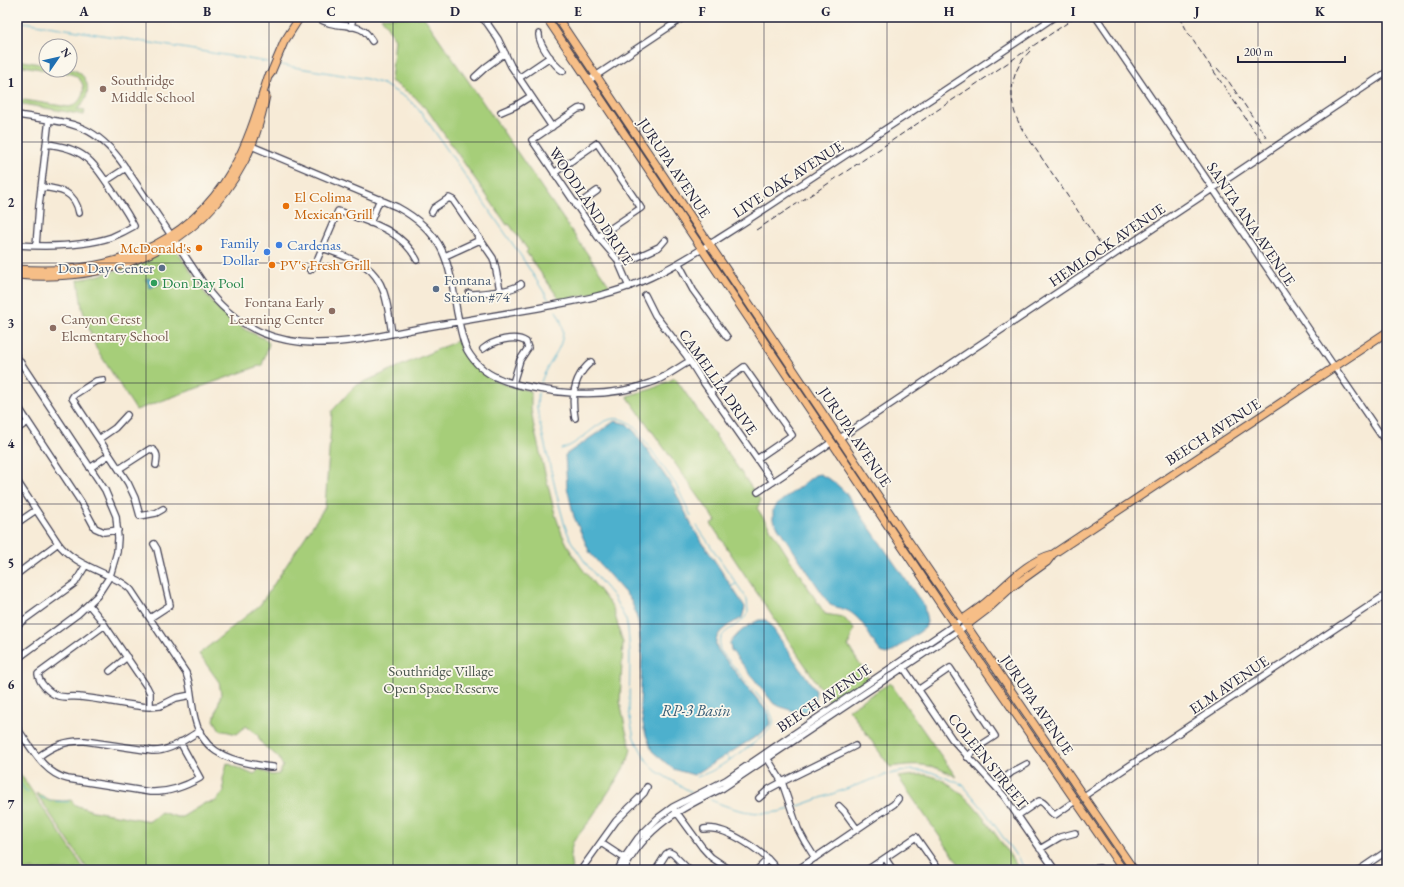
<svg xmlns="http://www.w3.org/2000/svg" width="1404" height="887" font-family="'EB Garamond',serif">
	<rect width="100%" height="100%" fill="#fbf7ec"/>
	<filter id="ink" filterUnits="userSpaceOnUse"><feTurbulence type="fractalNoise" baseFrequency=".025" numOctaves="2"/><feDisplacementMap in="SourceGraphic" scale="8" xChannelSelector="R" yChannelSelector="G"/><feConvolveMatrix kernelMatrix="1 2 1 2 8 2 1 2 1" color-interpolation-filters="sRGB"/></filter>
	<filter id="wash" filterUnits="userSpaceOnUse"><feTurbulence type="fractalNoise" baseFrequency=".012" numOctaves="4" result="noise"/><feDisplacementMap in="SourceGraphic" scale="16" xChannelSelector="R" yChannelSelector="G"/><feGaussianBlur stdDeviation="0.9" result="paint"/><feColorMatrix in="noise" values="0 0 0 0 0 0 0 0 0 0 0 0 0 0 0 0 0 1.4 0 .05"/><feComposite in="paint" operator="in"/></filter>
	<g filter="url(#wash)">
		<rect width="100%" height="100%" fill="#f7ebd7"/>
		<path fill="#a6ce79" stroke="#64785a" d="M381,17H424L611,288L586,295L560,300L526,252L528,250L509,224L507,225L428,111L414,96L391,81L395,39Z
			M17,60L46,65V70L17,65Z
			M70,69C91,73 93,98 77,109L85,110L84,115L17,103V99L69,107C83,104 90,84 75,76C68,71 55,72 47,70Z
			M170,246L174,247L204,292L220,311L244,329L267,340L269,344L262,365L136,410L96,348L82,308L78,280C111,273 141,265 170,246Z
			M459,340C472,377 497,383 531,391V409L534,428L555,514L562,534L571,552L581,567L613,608L623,643L620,702L626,731L631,749L628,760L617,779L588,823L573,842L570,854L572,870H88L36,793L50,800L63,801L71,800L75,805L93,811L150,821L161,812L177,817H182L205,803L214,802L217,800L224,791L223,779L227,763L254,775L259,769L272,775L279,774L283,766C281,763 280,759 278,757C270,749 260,746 258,735L246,726L237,734L220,730L214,720L221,694L219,682L199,654L260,605L325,507L332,411L355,386Z
			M675,378L761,501L757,508L825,614L843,617L854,629L848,646L869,679L831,704L711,524L716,521L627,396L652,389Z
			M890,683L956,777C932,763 917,763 890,767L849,709Z
			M17,769L85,870H17Z
			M916,775C921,775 926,774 931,776C967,784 1000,842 1020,870H963L898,777Z"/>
		<path fill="#4eb0cd" stroke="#386984" d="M149,278L152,282L159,279L161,283L150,288L146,279Z
			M615,421L627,424L635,432L674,489L693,528L745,607L742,618C733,623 718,629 716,641C715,643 717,647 718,650L769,714L771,723L762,733L694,775L673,769L652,751L644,729L640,705L642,658L638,621L631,600L590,553L574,517L567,487L565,455Z
			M820,474L834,482L845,492L924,606L927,622L925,628L892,652L886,654L881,652C871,641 866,624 854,615C848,609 838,608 830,605L773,520V509L776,505L815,475Z
			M759,620H766L769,623L816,691L814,706C813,707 811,709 809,710C800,715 783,708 774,704L731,650L730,643C738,632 747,626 759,620Z"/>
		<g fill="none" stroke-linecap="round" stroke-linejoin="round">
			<path stroke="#4eb0cd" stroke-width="1" d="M17,21L267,62
				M281,65L367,79L383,84L408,99L418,109L428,122L521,256L549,300
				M541,382C550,355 575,341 556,311
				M538,393L537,407L539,420L559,504L565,526L571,541L587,565L613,596L626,620L628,629L630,654L629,713L634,738L647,761L656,771L691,792
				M561,449C588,443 606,401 635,427L676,485L691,516
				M697,526L747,599L748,613C746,616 744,619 741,621C731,630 716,633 720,650L769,709C771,714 774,719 773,724C772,733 727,762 717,768C711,772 704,774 697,777
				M732,586L736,584
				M726,755L729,760
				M17,778L25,790L29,792
				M40,797L50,801L69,802
				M711,800C736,811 762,818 790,809
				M793,808L885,775L910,770L931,772L963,785L984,810L1026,870"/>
		</g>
	</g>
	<g filter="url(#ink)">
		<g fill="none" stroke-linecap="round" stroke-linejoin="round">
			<g stroke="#424052" stroke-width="8">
				<path id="minor" d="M317,17C332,29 351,22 364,31C368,34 370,38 372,41
					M481,17L487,23L498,39L511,66L552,127
					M1096,17L1387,444
					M351,27L353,17
					M539,34C538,43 555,67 563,71
					M475,77L486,67L505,53
					M519,78L550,57
					M588,81L684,17
					M583,108L578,109L532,140L598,237L617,259L629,287
					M501,112L515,106L531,96
					M17,115C66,123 92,120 123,164L210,293C268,364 344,343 421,328C460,321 499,315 538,308C569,302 601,297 630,286C662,274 689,257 718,239C747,221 776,202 805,182C888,127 972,73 1054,17
					M249,145L397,207C445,233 449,262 457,312C460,325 461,338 467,350C474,362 485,373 498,378C506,382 515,384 524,386C565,395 610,398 650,383C664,379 677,368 690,361
					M554,173L597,143L641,208L598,237
					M106,181L126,168
					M41,187C60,189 75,191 79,213
					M576,206L597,191
					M432,212L434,208L449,198L453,200L493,258L495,265L500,290
					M370,223L380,199
					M17,245C48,247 82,247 112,237C119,234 127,230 134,226C128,213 119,201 111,189C91,159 83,148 46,144
					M36,246L39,206L49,119
					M322,248C336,253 352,258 365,266C387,281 388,310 392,334
					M445,256L480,240
					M679,264L693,290L727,337
					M620,265L659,247L665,240
					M310,270L315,265L338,211C369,222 401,229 417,260
					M469,293L472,294C485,293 511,292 521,284
					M645,295L655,315L686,355L701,379L773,482
					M483,349C493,341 515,334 526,342L528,348L520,360L513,383
					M17,357L105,490L116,516L118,538L117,552L110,576L97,596L78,614L17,659
					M103,380L96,381L74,395L72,398L128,483L135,498L140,516L156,513L163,509
					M710,392L744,367L792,435L757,459
					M17,405L81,502L95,528L104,532L118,530
					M575,418C571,397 574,376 591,362
					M17,429L28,422
					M840,438L1387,72
					M99,439L115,428L127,415
					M90,468L109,455
					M119,469L150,449C159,451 157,459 156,465
					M17,481L58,543C71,561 93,568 113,578C119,581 126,584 131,590L186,673C192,688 191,704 195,719C202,749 224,759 252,764C259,765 266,767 273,767
					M758,492L832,442
					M17,523L36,510
					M17,574L58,543
					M89,605L102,621L147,687L150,693V707
					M150,618L170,605L157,549L154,544
					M17,625L75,583L86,565
					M105,625L38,674C39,683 49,693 58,696C65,698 72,696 80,697C103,699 127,706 150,707L160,706L176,698L191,695
					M903,667L952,739L1004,796L1055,870
					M110,671L127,657
					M918,690L950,668L995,736L978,747L967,757
					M17,728C31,747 44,774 68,779L150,792C168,793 184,787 200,778L180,742
					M766,756L782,782L798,829L805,842L815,858
					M38,757C53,746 66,740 85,741L152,751C170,752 185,739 200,731
					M995,786L1012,772L1027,764
					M1084,796L1387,594
					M759,798L769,789L782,782L855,746
					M839,806L844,811L857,829
					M675,810L702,847L711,857L730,870
					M1017,816L1039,801C1047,802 1048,812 1055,815L1075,801
					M704,829C725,825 766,853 777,870
					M601,843L627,860
					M1040,849L1060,837L1075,833
					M885,858L893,870
					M583,867L616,821L644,793L647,787
					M618,870L624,858L638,838L658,818L673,807L726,780L963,619
					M624,870C645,827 682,807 723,788L967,625
					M656,870L666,854L669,852L673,854L689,870
					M757,870L768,859
					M797,870L894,804L898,799
					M867,870L916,837L939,870
					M1089,870L1099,868
					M1359,870L1387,851"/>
			</g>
			<g stroke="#424052" stroke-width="9">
				<path id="major" d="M546,17L958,630L1123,870
					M557,17L901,530L1134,870
					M17,269C104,276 187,249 232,170C249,141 258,109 268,77L271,73L284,42L300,17
					M17,275C112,283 198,249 244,162C255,142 261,119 266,96
					M963,619C970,614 978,609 985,603C1006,586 1026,561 1053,554L1387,332
					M967,625L988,609L1012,587L1047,562L1053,554"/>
			</g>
			<use href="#minor" stroke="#fff" stroke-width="5.5"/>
			<use href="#major" stroke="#f6be87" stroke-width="7"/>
			<path stroke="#22223b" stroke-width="1" stroke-dasharray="6 3" stroke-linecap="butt" d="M1180,17L1188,33L1263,144
				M1030,51C1008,73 1007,103 1022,129L1101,245
				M1217,68L1229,82L1267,138
				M756,230L820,189L1076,17"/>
		</g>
	</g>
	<path fill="none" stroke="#22223b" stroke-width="1" stroke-opacity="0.55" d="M146,17V870M269,17V870M393,17V870M517,17V870M640,17V870M764,17V870M887,17V870M1011,17V870M1135,17V870M1258,17V870M17,142H1387M17,263H1387M17,383H1387M17,504H1387M17,624H1387M17,745H1387"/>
	<g fill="#8d6e63" stroke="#fbf7ec" stroke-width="1.5">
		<circle cx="103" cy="89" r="4"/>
		<circle cx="332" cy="311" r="4"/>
		<circle cx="53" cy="328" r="4"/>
	</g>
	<g fill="#e8710a" stroke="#fbf7ec" stroke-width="1.5">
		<circle cx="286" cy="206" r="4"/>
		<circle cx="199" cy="248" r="4"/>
		<circle cx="272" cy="265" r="4"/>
	</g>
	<g fill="#3f7fe0" stroke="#fbf7ec" stroke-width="1.5">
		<circle cx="279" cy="245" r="4"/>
		<circle cx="267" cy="252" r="4"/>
	</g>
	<g fill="#5c6f8a" stroke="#fbf7ec" stroke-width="1.5">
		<circle cx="162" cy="268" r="4"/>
		<circle cx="436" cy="289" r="4"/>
	</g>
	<circle fill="#2e9e5b" stroke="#fbf7ec" stroke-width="1.5" cx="154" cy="283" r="4"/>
	<g text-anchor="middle" stroke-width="3.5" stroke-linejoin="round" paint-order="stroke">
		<g font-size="15" fill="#785e54" stroke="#fbf7ec" text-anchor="start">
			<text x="111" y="85">Southridge<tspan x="111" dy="17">Middle School</tspan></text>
			<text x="324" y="307" text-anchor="end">Fontana Early<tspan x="324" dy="17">Learning Center</tspan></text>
			<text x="61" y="324">Canyon Crest<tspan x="61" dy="17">Elementary School</tspan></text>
		</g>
		<g font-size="15" fill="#22223b" stroke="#fbf7ec">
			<text transform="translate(674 168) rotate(56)" y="5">JURUPA AVENUE</text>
			<text transform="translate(788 179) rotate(-33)" y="5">LIVE OAK AVENUE</text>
			<text transform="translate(591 206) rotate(56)" y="5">WOODLAND DRIVE</text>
			<text transform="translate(1251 224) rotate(56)" y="5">SANTA ANA AVENUE</text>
			<text transform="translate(1107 245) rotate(-34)" y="5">HEMLOCK AVENUE</text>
			<text transform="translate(718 382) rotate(55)" y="5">CAMELLIA DRIVE</text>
			<text transform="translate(1213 432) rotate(-33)" y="5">BEECH AVENUE</text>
			<text transform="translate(855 437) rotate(56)" y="5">JURUPA AVENUE</text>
			<text transform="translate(1229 685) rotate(-34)" y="5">ELM AVENUE</text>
			<text transform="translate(824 698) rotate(-34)" y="5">BEECH AVENUE</text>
			<text transform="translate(1037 705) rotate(56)" y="5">JURUPA AVENUE</text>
			<text transform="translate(988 761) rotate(51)" y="5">COLEEN STREET</text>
		</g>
		<g font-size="15" fill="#c56008" stroke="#fbf7ec" text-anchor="start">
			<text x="294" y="202">El Colima<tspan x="294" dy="17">Mexican Grill</tspan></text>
			<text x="191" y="253" text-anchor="end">McDonald's</text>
			<text x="280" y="270">PV's Fresh Grill</text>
		</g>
		<g font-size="15" fill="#366cbe" stroke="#fbf7ec" text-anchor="end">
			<text x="259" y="248">Family<tspan x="259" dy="17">Dollar</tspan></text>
			<text x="287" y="250" text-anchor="start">Cardenas</text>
		</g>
		<g font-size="15" fill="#4e5e75" stroke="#fbf7ec" text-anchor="end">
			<text x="154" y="273">Don Day Center</text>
			<text x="444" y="285" text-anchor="start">Fontana<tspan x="444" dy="17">Station #74</tspan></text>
		</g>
		<g font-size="15" fill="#27864d" stroke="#fbf7ec" text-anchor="start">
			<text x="162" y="288">Don Day Pool</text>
		</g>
		<g font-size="15" fill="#4a564e" stroke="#fbf7ec">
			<text x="441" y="676">Southridge Village<tspan x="441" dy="17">Open Space Reserve</tspan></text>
		</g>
		<g font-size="16" font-style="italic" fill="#345b75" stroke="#fbf7ec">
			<text x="696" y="716">RP-3 Basin</text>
		</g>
	</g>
	<rect width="1404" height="887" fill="none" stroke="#fbf7ec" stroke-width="44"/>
	<g transform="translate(58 58) rotate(56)"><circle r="19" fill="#fbf7ec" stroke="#a4a2a5"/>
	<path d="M0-3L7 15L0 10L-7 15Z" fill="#1f6fb2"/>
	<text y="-6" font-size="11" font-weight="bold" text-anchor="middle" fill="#22223b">N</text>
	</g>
	<path d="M1238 56v6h107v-6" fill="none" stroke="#22223b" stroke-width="2"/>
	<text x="1244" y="56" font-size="12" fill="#22223b" stroke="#fbf7ec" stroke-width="3" paint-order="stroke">200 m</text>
	<rect x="22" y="22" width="1360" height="843" fill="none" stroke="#22223b" stroke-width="1.5"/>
	<g font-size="13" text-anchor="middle" font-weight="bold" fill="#22223b">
		<text x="84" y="16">A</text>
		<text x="207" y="16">B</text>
		<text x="331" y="16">C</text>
		<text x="455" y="16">D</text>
		<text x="578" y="16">E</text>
		<text x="702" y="16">F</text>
		<text x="826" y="16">G</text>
		<text x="949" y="16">H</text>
		<text x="1073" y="16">I</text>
		<text x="1197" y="16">J</text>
		<text x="1320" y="16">K</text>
		<text x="11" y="87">1</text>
		<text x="11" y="207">2</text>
		<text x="11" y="328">3</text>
		<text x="11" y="448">4</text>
		<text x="11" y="568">5</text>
		<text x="11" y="689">6</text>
		<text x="11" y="809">7</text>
	</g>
</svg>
